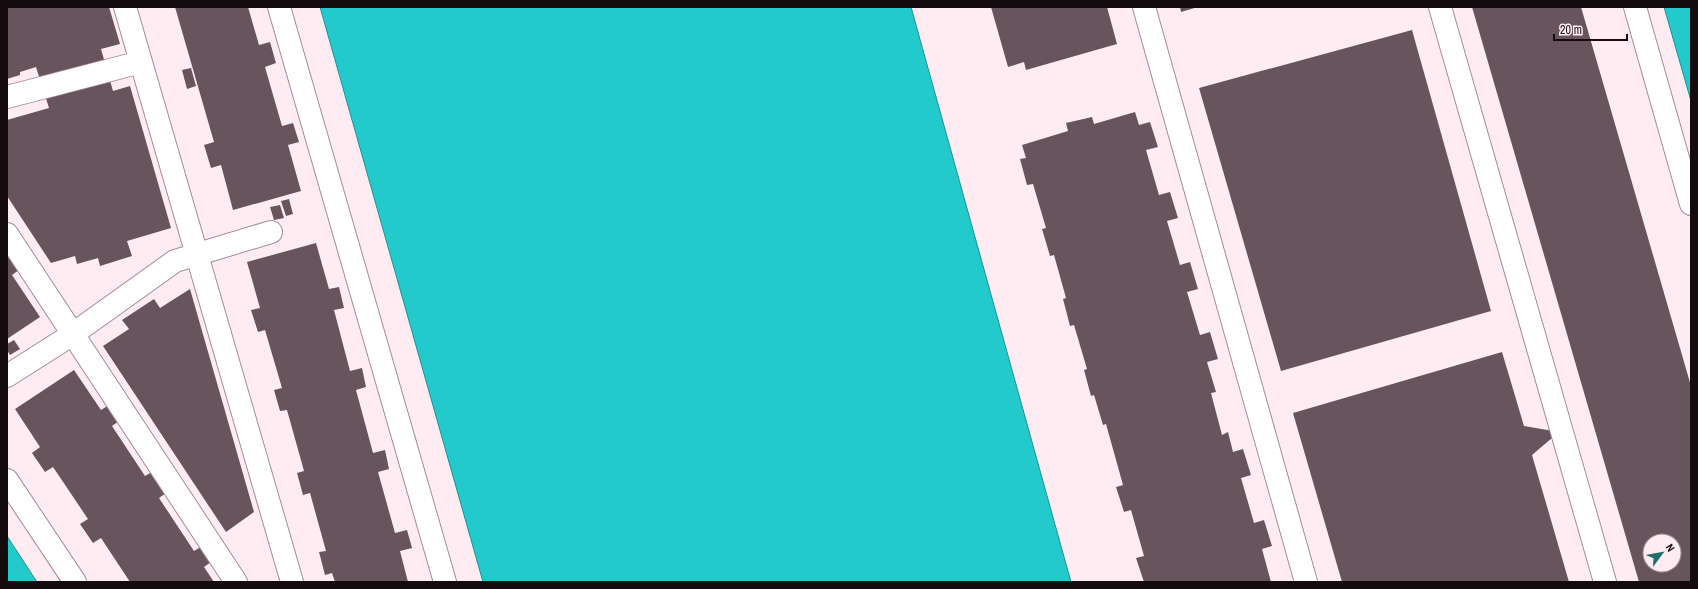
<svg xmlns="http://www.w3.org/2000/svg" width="1698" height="589" font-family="'Archivo Narrow',sans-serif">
	<rect width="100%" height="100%" fill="#ffecf3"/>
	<path fill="#22cacc" stroke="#1e9193" d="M320,7H911L1071,582H483Z
		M1664,7H1691V101Z
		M7,536L37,582H7Z"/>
	<path fill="#68545c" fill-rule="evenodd" d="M7,7H109L120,44L101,49L113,91L130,86L171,228L127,241L132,256L100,266L98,258L77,264L75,256L51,263L7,196V120L49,108L36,67L20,72V75L7,79Z
		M175,7H248L259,45L270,42L276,63L265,67L282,126L293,123L299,142L288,145L301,191L233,210L221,165L211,168L204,145L214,142Z
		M991,7H1107L1117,44L1026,70L1024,62L1008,67Z
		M1180,7H1198L1181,12Z
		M1472,7H1581L1691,386V582H1639ZM1650,541H1674V565H1650Z
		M1412,30L1491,311L1281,371L1199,88Z
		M191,68L196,86L187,89L182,70Z
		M1135,112L1139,125L1150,122L1158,147L1146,150L1159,195L1170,192L1178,218L1167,221L1180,265L1190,262L1198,289L1187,292L1200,335L1210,332L1218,359L1207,362L1216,392L1211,393L1222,435L1228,432L1233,452L1243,449L1251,475L1241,478L1254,523L1264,520L1272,546L1262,549L1271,582H1151V581L1144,582L1136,558L1144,556L1131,510L1124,512L1116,487L1123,485L1106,424L1103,425L1094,395L1091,396L1084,370L1087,369L1074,325L1070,326L1063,299L1066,298L1054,255L1050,256L1042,229L1046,228L1033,184L1027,185L1020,159L1026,158L1022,145L1068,131L1066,123L1092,117L1094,124Z
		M289,199L293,214L286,216L281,201Z
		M280,205L284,218L274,220L270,207Z
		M316,243L329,289L339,287L344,308L334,310L350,371L362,368L366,387L356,390L373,453L385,450L389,469L378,472L395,533L407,530L412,548L400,551L408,582H335L332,573L325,575L319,552L326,551L310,493L303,495L297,473L304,471L287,410L280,411L274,390L282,388L265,330L258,332L251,310L260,308L247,262Z
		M9,254L19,270L12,275L40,317L7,339V255Z
		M190,289L254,512L226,532L103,346L129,329L122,320L154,299L160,308Z
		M14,340L20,349L10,355L7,350V344Z
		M1502,352L1524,426L1559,432L1532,455L1569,582H1342L1293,413Z
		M74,370L101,410L109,405L119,421L112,426L145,476L152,472L166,493L159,498L194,551L201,547L211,562L204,567L214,582H130L101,538L93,543L80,524L88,519L53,467L45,472L32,453L40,447L15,409Z"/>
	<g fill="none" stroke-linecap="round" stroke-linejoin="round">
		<g stroke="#a28c95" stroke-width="24">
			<path id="minor" d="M125,7L292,582
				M279,7L445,582
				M1144,7L1306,582
				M1440,7L1605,582
				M1635,7L1691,204
				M7,97L141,62
				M7,234L236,582
				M7,376L73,334L175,261L271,232
				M7,480L75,582"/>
		</g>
		<use href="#minor" stroke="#fff" stroke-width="22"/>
	</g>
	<rect width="1698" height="589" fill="none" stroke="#130b0e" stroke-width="16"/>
	<g transform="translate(1662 553) rotate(58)"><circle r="19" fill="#ffecf3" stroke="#a19297"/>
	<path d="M0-3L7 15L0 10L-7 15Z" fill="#206d6e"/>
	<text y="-6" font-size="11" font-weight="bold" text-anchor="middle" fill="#130b0e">N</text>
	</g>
	<path d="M1554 34v6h73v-6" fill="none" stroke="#130b0e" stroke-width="2"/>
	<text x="1560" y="34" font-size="12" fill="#130b0e" stroke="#ffecf3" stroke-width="3" paint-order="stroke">20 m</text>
</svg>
